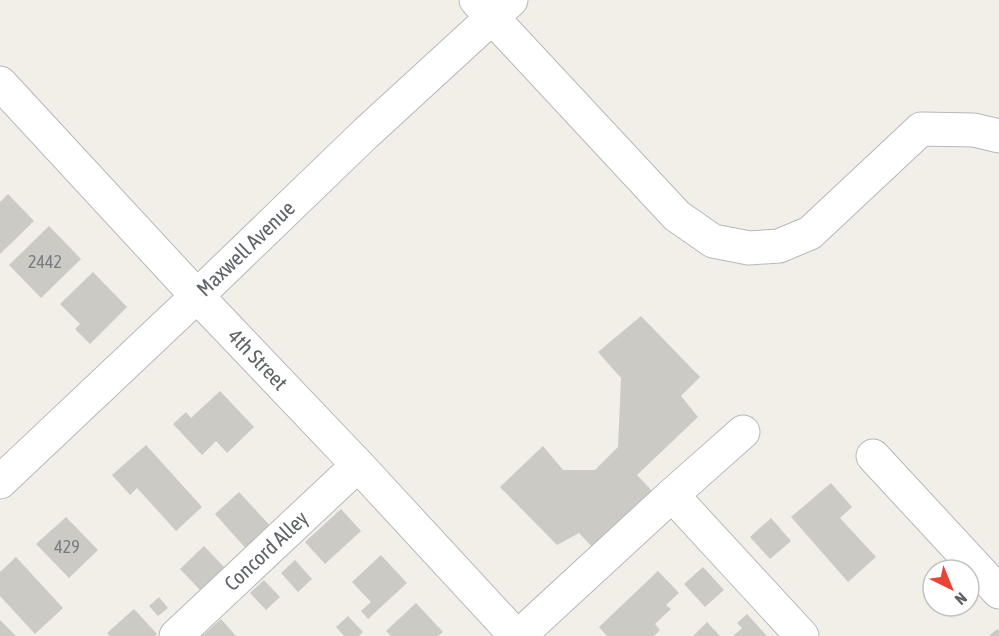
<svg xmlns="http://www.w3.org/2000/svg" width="999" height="636" font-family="'Asap Condensed',sans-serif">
	<rect width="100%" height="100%" fill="#f1efe8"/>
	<path fill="#cccac5" d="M8,194L34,221L0,254V202Z
		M49,226L81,259L41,298L9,265Z
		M93,272L127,307L90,344L75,329L80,324L60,304Z
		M641,316L700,377L681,396L698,417L637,475L654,493L594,549L579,533L557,545L500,487L543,446L563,470H595L618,447L621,378L598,352Z
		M220,391L254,427L227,453L216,441L202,455L173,424L186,412L191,418Z
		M146,445L202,507L176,531L137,488L130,495L112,475Z
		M831,483L852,507L840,518L876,557L848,582L791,517Z
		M239,492L274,530L249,552L215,514Z
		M341,509L361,531L325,564L305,542Z
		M66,517L98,550L69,578L36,544Z
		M771,518L791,541L770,559L750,537Z
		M204,546L226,569L201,591L180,569Z
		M381,555L407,583L368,619L361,611L371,602L352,582Z
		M16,557L63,608L35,634L0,596V572Z
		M295,560L312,579L298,592L281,573Z
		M703,567L724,590L705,607L684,584Z
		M658,571L679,593L666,605L671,609L655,624L660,630L654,636H607L599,627Z
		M264,580L280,597L266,610L250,593Z
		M159,597L168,608L158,616L149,606Z
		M416,603L443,632L438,636H391L386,631Z
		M134,609L157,634L155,636H110L107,633Z
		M747,614L767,636H733L742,628L737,623Z
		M348,616L363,632L359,636H344L336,627Z
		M221,619L236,636H202Z
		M0,620L16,636H0Z
		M707,622L720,636H693Z
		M997,629L999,631V636H989Z"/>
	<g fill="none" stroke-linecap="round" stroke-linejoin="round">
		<g stroke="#b5b8bc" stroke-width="35">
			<g id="minor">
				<path d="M476,0L677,216L713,241L749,248L779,246L810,233L921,129L974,130L999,136"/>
				<path id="s1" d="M0,83L197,296L358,465L516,636"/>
				<path d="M873,456L999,592"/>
				<path id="s2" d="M0,482L197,296L365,134L511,0"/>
				<path d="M672,495L802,636"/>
				<path id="s3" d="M176,636L358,465"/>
				<path d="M519,636L672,495L743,432"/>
			</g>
		</g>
		<use href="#minor" stroke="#fff" stroke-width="33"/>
	</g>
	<g text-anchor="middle" stroke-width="6" stroke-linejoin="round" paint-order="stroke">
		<g font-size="18" fill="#7a7d7f">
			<text x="45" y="268">2442</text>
			<text x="67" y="553">429</text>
		</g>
		<g font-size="21" fill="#5f6368" stroke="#fff">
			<text dy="7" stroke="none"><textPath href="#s2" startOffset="339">Maxwell Avenue</textPath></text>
			<text dy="7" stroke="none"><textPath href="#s1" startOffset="378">4th Street</textPath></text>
			<text dy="7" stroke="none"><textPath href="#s3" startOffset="124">Concord Alley</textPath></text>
		</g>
	</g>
	<g transform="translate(951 588) rotate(137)"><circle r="28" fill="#ffffff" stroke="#bfc1c3" stroke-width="1.5"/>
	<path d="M0-4.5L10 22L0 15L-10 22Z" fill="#ea4335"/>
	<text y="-9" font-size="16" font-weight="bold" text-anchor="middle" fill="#5f6368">N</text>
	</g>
</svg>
